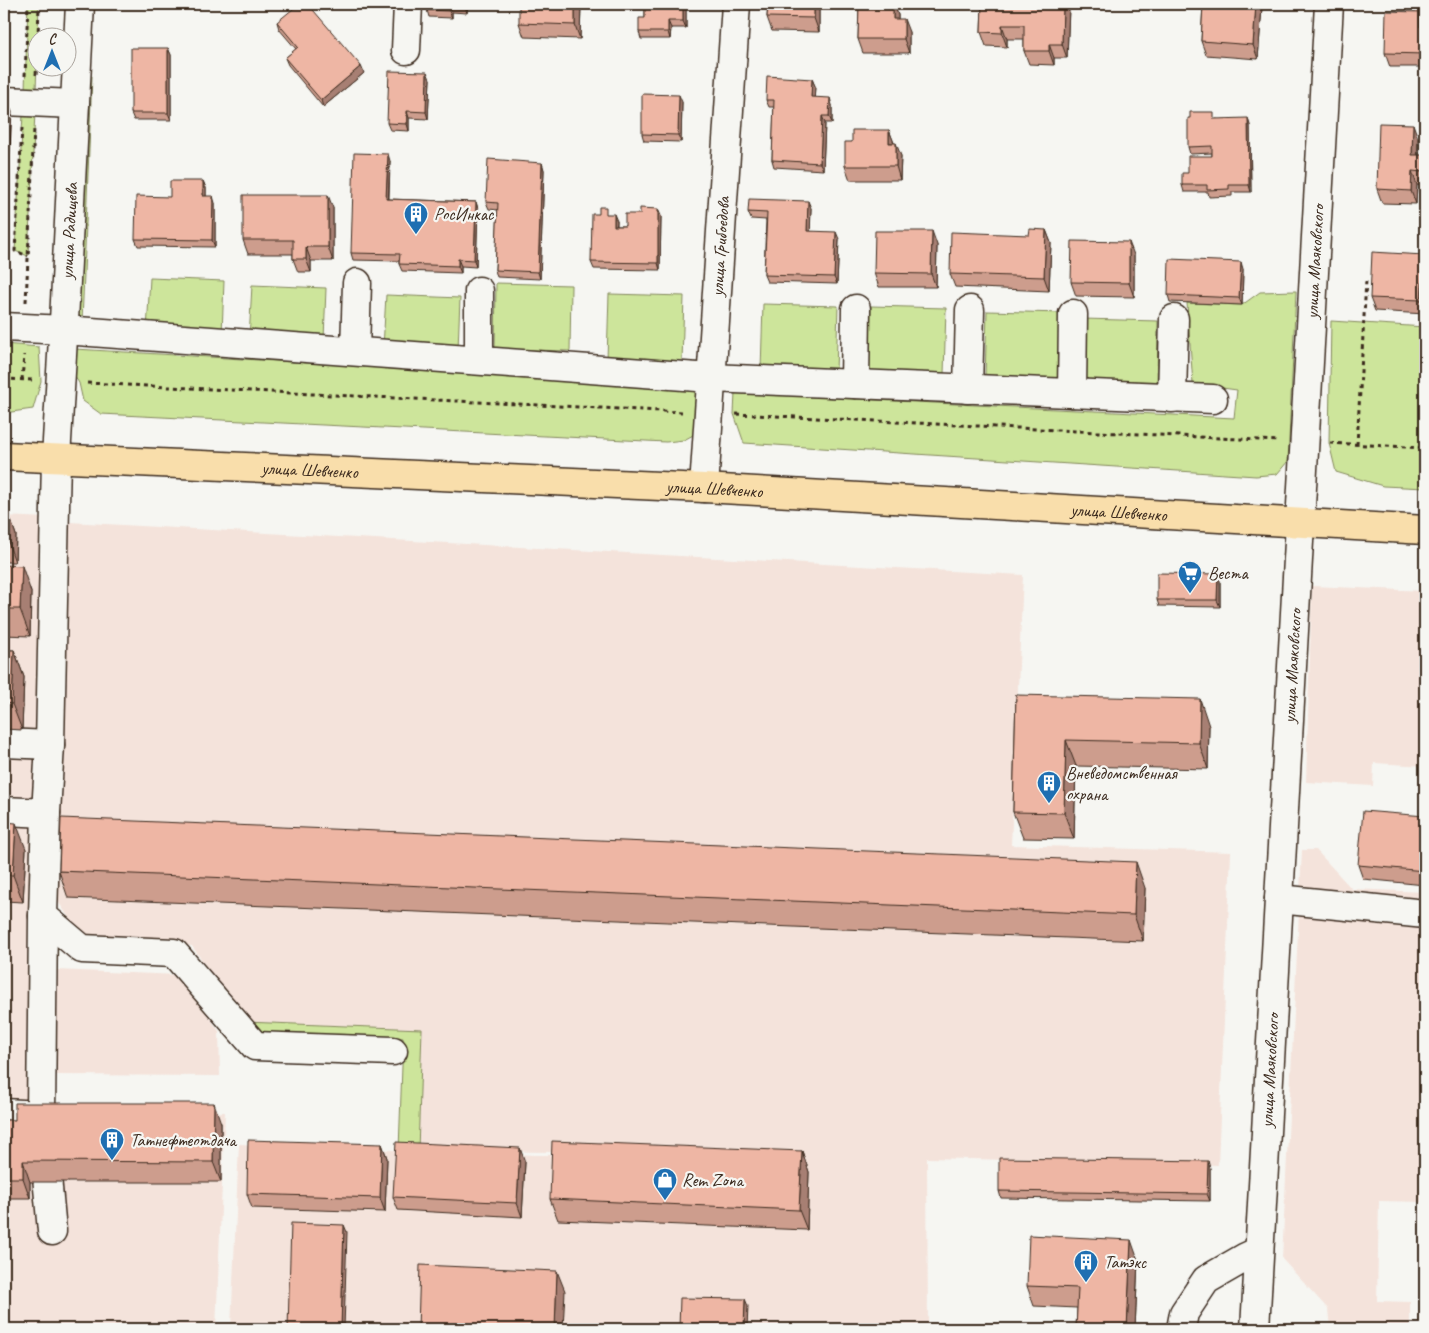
<svg xmlns="http://www.w3.org/2000/svg" width="1429" height="1333" viewBox="0 0 1429 1333" font-family="Caveat,sans-serif">
	<rect width="100%" height="100%" fill="#f6f6f2"/>
	<filter id="ink" filterUnits="userSpaceOnUse"><feTurbulence type="fractalNoise" baseFrequency=".02" numOctaves="2"/><feDisplacementMap in="SourceGraphic" scale="10" xChannelSelector="R" yChannelSelector="G"/><feConvolveMatrix kernelMatrix="1 2 1 2 8 2 1 2 1" color-interpolation-filters="sRGB"/></filter>
	<g filter="url(#ink)">
		<path fill="#f4e3db" fill-rule="evenodd" d="M 4,516 L 47,518 L 31,1110 L 4,1108 Z
			M 69,522 L 1023,575 L 1011,845 L 1231,852 L 1218,1165 L 927,1158 L 928,1329 L 231,1329 L 239,1144 L 418,1151 L 422,1029 L 245,1022 L 192,946 L 80,934 L 57,900 ZM 449,1151 L 776,1154 L 536,1155 Z
			M 1312,586 L 1425,591 L 1425,766 L 1374,763 L 1373,786 L 1306,782 Z
			M 1302,850 L 1316,850 L 1352,889 L 1425,892 L 1425,1202 L 1379,1201 L 1377,1301 L 1410,1302 L 1410,1329 L 1330,1329 L 1328,1309 L 1282,1259 Z
			M 55,970 L 180,975 L 219,1031 L 220,1076 L 52,1075 Z
			M 225,1112 L 216,1329 L 4,1329 L 4,1118 Z"/>
		<path fill="#cde59b" stroke="#84885c" d="M 28,4 L 39,4 L 36,90 L 25,89 Z
			M 76,75 L 92,76 L 82,322 L 64,321 Z
			M 35,112 L 28,256 L 15,251 L 23,115 Z
			M 150,278 L 224,281 L 222,334 L 147,331 Z
			M 496,283 L 571,285 L 570,351 L 495,349 Z
			M 252,285 L 326,288 L 324,340 L 249,339 Z
			M 1296,291 L 1288,461 L 1277,474 L 1256,476 L 744,443 L 734,414 L 735,393 L 1234,418 L 1237,390 L 1193,384 L 1187,303 L 1242,305 L 1260,292 Z
			M 609,294 L 684,296 L 682,362 L 607,360 Z
			M 386,295 L 460,298 L 458,350 L 383,348 Z
			M 763,304 L 838,306 L 836,373 L 761,370 Z
			M 871,306 L 946,308 L 944,374 L 869,373 Z
			M 987,311 L 1062,313 L 1060,380 L 985,378 Z
			M 1083,319 L 1158,321 L 1157,387 L 1082,385 Z
			M 1331,321 L 1425,327 L 1425,488 L 1383,486 L 1336,472 L 1329,443 Z
			M 4,344 L 39,347 L 41,381 L 33,409 L 4,413 Z
			M 75,349 L 693,386 L 701,413 L 695,434 L 684,440 L 666,442 L 101,414 L 83,401 L 79,383 L 73,374 Z
			M 245,1022 L 422,1029 L 418,1151 L 399,1150 L 403,1038 L 244,1033 Z"/>
		<g fill="none" stroke-linecap="round" stroke-linejoin="round">
			<defs>
				<g id="minor">
					<path d="M 80,4 L 64,321 L 56,458 L 50,745 L 46,813 L 43,916 L 82,949 L 174,953 L 255,1046 L 393,1051"/>
					<path d="M 406,50 L 408,4"/>
					<path d="M 4,101 L 75,104"/>
					<path d="M 479,291 L 479,360"/>
					<path d="M 4,327 L 64,330 L 711,378 L 1213,399"/>
					<path d="M 355,351 L 357,283"/>
					<path d="M 855,384 L 856,309"/>
					<path d="M 968,389 L 970,310"/>
					<path d="M 1072,393 L 1073,314"/>
					<path d="M 1172,398 L 1174,319"/>
					<path id="s1" d="M 704,488 L 736,4"/>
					<path d="M 4,743 L 50,745"/>
					<path d="M 4,811 L 46,813"/>
					<path d="M 1279,899 L 1425,914"/>
					<path d="M 4,1113 L 41,1115 L 43,916"/>
					<path d="M 44,1144 L 52,1231"/>
					<path d="M 1181,1329 L 1184,1313 L 1206,1280 L 1246,1257 L 1259,1251"/>
					<path id="s2" d="M 1255,1329 L 1329,4"/>
				</g>
				<g id="major">
					<path id="s3" d="M 4,456 L 704,488 L 1425,530"/>
				</g>
			</defs>
			<use href="#minor" stroke="#3b2a1e" stroke-width="31"/>
			<use href="#major" stroke="#3b2a1e" stroke-width="31"/>
			<path stroke="#3b2a1e" stroke-width="3" stroke-dasharray="4 4" stroke-linecap="butt" d="M 38,38 L 39,4
				M 36,75 L 38,47
				M 25,76 L 28,4
				M 22,128 L 15,251 L 28,256
				M 26,302 L 34,128
				M 4,379 L 33,380
				M 22,380 L 24,355
				M 87,383 L 682,412
				M 736,414 L 1279,441
				M 1330,443 L 1425,448
				M 1357,445 L 1366,280"/>
			<use href="#minor" stroke="#f6f6f2" stroke-width="28"/>
			<use href="#major" stroke="#f9deab" stroke-width="28"/>
		</g>
		<path fill="#cd9d8d" stroke="#3b2a1e" d="M 427,4 L 468,4 L 467,13 L 452,12 L 452,18 L 429,17 L 427,10 Z
			M 581,4 L 580,39 L 524,37 L 519,23 Z
			M 645,4 L 686,4 L 686,28 L 671,28 L 670,39 L 641,39 L 639,32 L 645,18 Z
			M 768,4 L 819,4 L 819,32 L 772,31 L 767,17 Z
			M 859,4 L 894,4 L 898,15 L 898,19 L 909,32 L 909,53 L 863,53 L 858,39 Z
			M 982,4 L 1068,4 L 1069,7 L 1067,58 L 1054,58 L 1054,65 L 1029,64 L 1024,51 L 1024,39 L 1007,39 L 1007,47 L 986,46 L 981,32 Z
			M 1203,4 L 1260,4 L 1262,7 L 1258,59 L 1206,55 L 1201,41 Z
			M 277,22 L 364,73 L 323,107 L 288,65 L 285,58 L 296,49 L 279,29 Z
			M 1425,26 L 1425,67 L 1390,67 L 1385,53 Z
			M 168,48 L 171,55 L 171,120 L 134,120 L 131,113 Z
			M 430,79 L 428,119 L 409,118 L 409,131 L 390,130 L 387,123 Z
			M 812,79 L 815,86 L 814,98 L 832,105 L 832,123 L 825,123 L 823,170 L 774,167 L 772,160 L 774,107 L 769,107 L 766,100 Z
			M 682,102 L 681,142 L 644,141 L 642,134 Z
			M 1216,119 L 1250,125 L 1251,192 L 1232,192 L 1232,196 L 1209,197 L 1208,192 L 1184,192 L 1182,185 L 1188,173 L 1212,156 L 1212,153 L 1190,154 L 1188,147 Z
			M 889,130 L 894,143 L 901,156 L 900,180 L 850,180 L 845,166 L 852,142 Z
			M 1418,138 L 1418,155 L 1425,160 L 1425,186 L 1417,185 L 1416,204 L 1382,203 L 1377,189 Z
			M 390,161 L 389,199 L 476,202 L 478,209 L 476,267 L 461,266 L 461,273 L 402,271 L 399,264 L 399,261 L 353,260 L 351,253 Z
			M 542,163 L 544,170 L 540,279 L 497,277 L 495,270 L 498,210 L 489,209 L 486,202 Z
			M 203,181 L 206,188 L 206,196 L 215,203 L 215,247 L 138,246 L 135,239 L 170,197 Z
			M 333,208 L 333,261 L 311,261 L 311,272 L 298,272 L 293,259 L 293,254 L 248,254 L 243,240 Z
			M 811,208 L 810,231 L 839,239 L 837,284 L 767,282 L 764,275 L 766,220 L 751,219 L 748,212 Z
			M 608,214 L 617,221 L 617,226 L 625,226 L 661,216 L 660,270 L 594,269 L 591,262 Z
			M 1046,230 L 1051,243 L 1049,291 L 955,287 L 950,274 L 1029,235 Z
			M 937,245 L 936,287 L 879,287 L 874,273 Z
			M 1134,255 L 1134,297 L 1076,296 L 1071,282 Z
			M 1425,259 L 1425,314 L 1375,311 L 1370,298 Z
			M 1243,269 L 1242,305 L 1170,302 L 1168,295 Z
			M 4,514 L 9,515 L 16,535 L 15,562 L 4,562 Z
			M 4,565 L 31,592 L 30,636 L 4,635 Z
			M 1220,581 L 1220,607 L 1159,606 L 1157,600 Z
			M 4,650 L 14,650 L 24,677 L 22,730 L 4,729 Z
			M 1016,695 L 1209,726 L 1208,769 L 1076,766 L 1074,839 L 1023,838 L 1013,812 Z
			M 1425,816 L 1425,885 L 1363,879 L 1358,865 Z
			M 4,822 L 26,849 L 23,902 L 4,901 Z
			M 59,871 L 1145,888 L 1143,941 L 68,898 Z
			M 4,1120 L 221,1123 L 221,1182 L 30,1182 L 30,1198 L 4,1198 Z
			M 382,1144 L 387,1158 L 385,1212 L 252,1208 L 247,1194 Z
			M 802,1151 L 809,1172 L 807,1230 L 558,1220 L 550,1199 Z
			M 525,1162 L 522,1217 L 398,1210 L 393,1197 Z
			M 1210,1168 L 1210,1201 L 1001,1198 L 999,1191 Z
			M 1138,1260 L 1135,1329 L 1076,1329 L 1077,1308 L 1034,1306 L 1027,1286 Z"/>
		<path fill="#a77f73" stroke="#3b2a1e" d="M 4,4 L 7,4 L 5,46 L 4,42 Z
			M 465,4 L 468,4 L 467,13 L 465,6 Z
			M 575,4 L 581,4 L 580,39 L 575,25 Z
			M 683,4 L 686,4 L 686,28 L 683,21 Z
			M 814,4 L 819,4 L 819,32 L 814,18 Z
			M 893,4 L 894,4 L 898,15 L 898,32 L 893,19 Z
			M 1063,4 L 1068,4 L 1069,7 L 1067,58 L 1062,44 Z
			M 1256,4 L 1260,4 L 1262,7 L 1258,59 L 1253,45 Z
			M 449,5 L 452,12 L 452,18 L 449,11 Z
			M 1420,12 L 1425,26 L 1425,41 L 1420,27 Z
			M 904,19 L 909,32 L 909,53 L 904,39 Z
			M 668,21 L 671,28 L 670,39 L 668,32 Z
			M 1002,25 L 1007,39 L 1007,47 L 1002,33 Z
			M 1049,44 L 1054,58 L 1054,65 L 1049,51 Z
			M 168,48 L 171,55 L 171,120 L 168,113 Z
			M 361,66 L 364,73 L 323,107 L 321,100 Z
			M 427,72 L 430,79 L 428,119 L 426,112 Z
			M 812,79 L 815,86 L 814,104 L 811,97 Z
			M 4,90 L 12,112 L 4,254 Z
			M 679,95 L 682,102 L 681,142 L 678,135 Z
			M 830,98 L 832,105 L 832,123 L 829,116 Z
			M 407,111 L 409,118 L 409,131 L 407,124 Z
			M 822,116 L 825,123 L 823,170 L 820,163 Z
			M 1248,118 L 1250,125 L 1251,192 L 1249,185 Z
			M 1413,124 L 1418,138 L 1417,168 L 1412,155 Z
			M 889,130 L 894,143 L 889,143 Z
			M 896,143 L 901,156 L 900,180 L 896,166 Z
			M 388,154 L 390,161 L 388,206 L 386,199 Z
			M 1423,155 L 1425,160 L 1425,178 L 1423,172 Z
			M 542,163 L 544,170 L 540,279 L 538,272 Z
			M 1412,171 L 1417,185 L 1416,204 L 1411,191 Z
			M 203,181 L 206,188 L 206,203 L 203,196 Z
			M 328,195 L 333,208 L 333,261 L 328,247 Z
			M 213,196 L 215,203 L 215,247 L 212,240 Z
			M 808,201 L 811,208 L 810,238 L 807,231 Z
			M 476,202 L 478,209 L 476,267 L 474,260 Z
			M 658,209 L 661,216 L 660,270 L 658,263 Z
			M 614,214 L 617,221 L 616,233 L 614,226 Z
			M 1046,230 L 1051,243 L 1049,291 L 1044,277 Z
			M 932,231 L 937,245 L 936,287 L 931,274 Z
			M 836,232 L 839,239 L 837,284 L 834,277 Z
			M 1129,242 L 1134,255 L 1134,297 L 1129,283 Z
			M 306,247 L 311,261 L 311,272 L 306,259 Z
			M 1424,255 L 1425,259 L 1425,311 L 1421,300 Z
			M 458,259 L 461,266 L 461,273 L 458,266 Z
			M 1241,262 L 1243,269 L 1242,305 L 1239,298 Z
			M 9,515 L 16,535 L 15,562 L 8,542 Z
			M 22,566 L 31,592 L 30,636 L 20,609 Z
			M 1218,574 L 1220,581 L 1220,607 L 1217,600 Z
			M 14,650 L 24,677 L 22,730 L 12,704 Z
			M 1200,699 L 1209,726 L 1208,769 L 1199,743 Z
			M 1066,740 L 1076,766 L 1074,839 L 1064,813 Z
			M 16,823 L 26,849 L 23,902 L 13,875 Z
			M 1136,862 L 1145,888 L 1143,941 L 1134,915 Z
			M 214,1103 L 221,1123 L 221,1182 L 213,1162 Z
			M 382,1144 L 387,1158 L 385,1212 L 380,1198 Z
			M 520,1148 L 525,1162 L 522,1217 L 517,1203 Z
			M 802,1151 L 809,1172 L 807,1230 L 799,1210 Z
			M 23,1161 L 30,1182 L 30,1198 L 23,1178 Z
			M 1208,1161 L 1210,1168 L 1210,1201 L 1207,1194 Z
			M 344,1225 L 347,1232 L 344,1329 L 341,1329 Z
			M 1131,1240 L 1138,1260 L 1135,1329 L 1127,1329 Z
			M 557,1271 L 565,1291 L 563,1329 L 555,1329 Z
			M 745,1299 L 748,1306 L 747,1329 L 744,1329 Z"/>
		<path fill="#eeb6a4" stroke="#3b2a1e" d="M 299,4 L 308,4 L 361,66 L 321,100 L 285,58 L 298,47 L 277,22 Z
			M 427,4 L 465,4 L 465,6 L 449,5 L 449,11 L 427,10 Z
			M 519,4 L 575,4 L 575,25 L 519,23 Z
			M 645,4 L 683,4 L 683,21 L 668,21 L 668,32 L 639,32 L 639,18 L 645,18 Z
			M 768,4 L 814,4 L 814,18 L 767,17 Z
			M 859,4 L 893,4 L 893,19 L 904,19 L 904,39 L 858,39 Z
			M 982,4 L 1063,4 L 1062,44 L 1049,44 L 1049,51 L 1024,51 L 1024,25 L 1002,25 L 1002,33 L 981,32 Z
			M 1203,4 L 1256,4 L 1253,45 L 1201,41 Z
			M 1386,11 L 1420,12 L 1420,27 L 1425,27 L 1425,54 L 1385,53 Z
			M 131,48 L 168,48 L 168,113 L 131,113 Z
			M 389,71 L 427,72 L 426,112 L 407,111 L 407,124 L 387,123 Z
			M 767,76 L 812,79 L 811,97 L 830,98 L 829,116 L 822,116 L 820,163 L 772,160 L 774,100 L 766,100 Z
			M 642,94 L 679,95 L 678,135 L 642,134 Z
			M 1190,112 L 1214,112 L 1214,119 L 1248,118 L 1249,185 L 1229,185 L 1229,189 L 1207,190 L 1207,185 L 1182,185 L 1182,173 L 1188,173 L 1188,156 L 1212,156 L 1212,146 L 1188,147 L 1188,118 L 1190,118 Z
			M 1379,123 L 1413,124 L 1412,155 L 1423,155 L 1423,172 L 1412,171 L 1411,191 L 1377,189 Z
			M 852,130 L 889,130 L 889,143 L 896,143 L 896,166 L 845,166 L 845,142 L 852,142 Z
			M 354,153 L 388,154 L 386,199 L 476,202 L 474,260 L 458,259 L 458,266 L 399,264 L 400,254 L 351,253 Z
			M 488,159 L 542,163 L 538,272 L 495,270 L 498,203 L 486,202 Z
			M 170,181 L 203,181 L 203,196 L 213,196 L 212,240 L 135,239 L 136,196 L 170,197 Z
			M 243,195 L 328,195 L 328,247 L 306,247 L 306,259 L 293,259 L 293,240 L 243,240 Z
			M 749,199 L 808,201 L 807,231 L 836,232 L 834,277 L 764,275 L 767,213 L 748,212 Z
			M 599,207 L 606,207 L 606,214 L 614,214 L 614,226 L 625,226 L 625,214 L 640,214 L 640,208 L 658,209 L 658,263 L 591,262 L 592,214 L 599,214 Z
			M 1030,229 L 1046,230 L 1044,277 L 950,274 L 951,232 L 1029,235 Z
			M 875,231 L 932,231 L 931,274 L 874,273 Z
			M 1072,241 L 1129,242 L 1129,283 L 1071,282 Z
			M 1372,252 L 1424,255 L 1421,300 L 1370,298 Z
			M 1169,259 L 1241,262 L 1239,298 L 1168,295 Z
			M 4,514 L 9,515 L 8,542 L 4,542 Z
			M 4,565 L 22,566 L 20,609 L 4,609 Z
			M 1157,573 L 1218,574 L 1217,600 L 1157,600 Z
			M 4,650 L 14,650 L 12,704 L 4,703 Z
			M 1016,695 L 1200,699 L 1199,743 L 1066,740 L 1064,813 L 1013,812 Z
			M 1363,811 L 1425,816 L 1425,871 L 1358,865 Z
			M 61,818 L 1136,862 L 1134,915 L 59,871 Z
			M 4,822 L 16,823 L 13,875 L 4,875 Z
			M 15,1103 L 214,1103 L 213,1162 L 23,1161 L 23,1178 L 4,1178 L 4,1120 L 15,1120 Z
			M 248,1140 L 382,1144 L 380,1198 L 247,1194 Z
			M 552,1141 L 802,1151 L 799,1210 L 550,1199 Z
			M 396,1142 L 520,1148 L 517,1203 L 393,1197 Z
			M 999,1158 L 1208,1161 L 1207,1194 L 999,1191 Z
			M 291,1223 L 344,1225 L 341,1329 L 288,1329 Z
			M 1029,1235 L 1131,1240 L 1127,1329 L 1076,1329 L 1078,1288 L 1027,1286 Z
			M 420,1265 L 557,1271 L 555,1329 L 418,1329 Z
			M 680,1298 L 745,1299 L 744,1329 L 679,1329 Z"/>
	</g>
	<defs>
		<symbol id="building-pin" viewBox="-11 -11 22 30"><path d="M0 17L-7.5 6A9.5 9.5 0 1 1 7.5 6Z" fill="#1f6fb2" stroke="#f6f6f2"/><path d="M-4-6H4V6H1V3H-1V6H-4ZM-2.5-4.3h1.7v1.8h-1.7ZM.8-4.3h1.7v1.8H.8ZM-2.5-1h1.7V.8h-1.7ZM.8-1h1.7V.8H.8Z" fill="#fff"/></symbol>
		<symbol id="supermarket-pin" viewBox="-11 -11 22 30"><path d="M0 17L-7.5 6A9.5 9.5 0 1 1 7.5 6Z" fill="#1f6fb2" stroke="#f6f6f2"/><path d="M-6-5.5h2.5l.6 2H6L4.5 2H-2.5L-4.4-4H-6ZM-1.5 3.2a1.3 1.3 0 1 0 .1 0ZM3 3.2a1.3 1.3 0 1 0 .1 0Z" fill="#fff"/></symbol>
		<symbol id="shop-pin" viewBox="-11 -11 22 30"><path d="M0 17L-7.5 6A9.5 9.5 0 1 1 7.5 6Z" fill="#1f6fb2" stroke="#f6f6f2"/><path d="M-5-2.5h2.3a2.7 3.5 0 0 1 5.4 0H5L5.5 6h-11ZM-1.5-2.5h3a1.5 2.3 0 0 0-3 0Z" fill="#fff"/></symbol>
	</defs>
	<g fill-rule="evenodd">
		<use href="#building-pin" x="402" y="200" width="28" height="38"/>
		<use href="#supermarket-pin" x="1176" y="559" width="28" height="38"/>
		<use href="#building-pin" x="1035" y="769" width="28" height="38"/>
		<use href="#building-pin" x="98" y="1126" width="28" height="38"/>
		<use href="#shop-pin" x="651" y="1166" width="28" height="38"/>
		<use href="#building-pin" x="1072" y="1248" width="28" height="38"/>
	</g>
	<g text-anchor="middle" stroke-width="4.5" stroke-linejoin="round" paint-order="stroke">
		<g font-size="18" fill="#3b2a1e" stroke="#f6f6f2" text-anchor="start">
			<text x="434" y="220">РосИнкас</text>
			<text x="1208" y="579">Веста</text>
			<text x="1066" y="779">Вневедомственная<tspan x="1066" dy="21">охрана</tspan></text>
			<text x="130" y="1146">Татнефтеотдача</text>
			<text x="682" y="1186">Rem Zona</text>
			<text x="1104" y="1268">Татэкс</text>
		</g>
		<g font-size="18" fill="#3b2a1e" stroke="#f6f6f2">
			<text transform="translate(69 231) rotate(-87)" y="6">улица Радищева</text>
			<text dy="6" stroke="none"><textPath href="#s1" startOffset="242">улица Грибоедова</textPath></text>
			<text dy="6" stroke="none"><textPath href="#s2" startOffset="1069">улица Маяковского</textPath></text>
			<text dy="6" stroke="none"><textPath href="#s3" startOffset="306">улица Шевченко</textPath></text>
			<text dy="6" stroke="none"><textPath href="#s3" startOffset="711">улица Шевченко</textPath></text>
			<text dy="6" stroke="none"><textPath href="#s3" startOffset="1116">улица Шевченко</textPath></text>
			<text dy="6" stroke="none"><textPath href="#s2" startOffset="664">улица Маяковского</textPath></text>
			<text dy="6" stroke="none"><textPath href="#s2" startOffset="259">улица Маяковского</textPath></text>
		</g>
	</g>
	<rect width="1429" height="1333" fill="none" stroke="#f6f6f2" stroke-width="20"/>
	<rect x="10" y="10" width="1409" height="1313" fill="none" stroke="#3b2a1e" stroke-width="2" filter="url(#ink)"/>
	<g transform="translate(52 52)"><circle r="24" fill="#f6f6f2" stroke="#aba49d"/>
	<path d="M0-4L9 19L0 12L-9 19Z" fill="#1f6fb2"/>
	<text y="-8" font-size="14" font-weight="bold" text-anchor="middle" fill="#3b2a1e">С</text>
	</g>
</svg>
